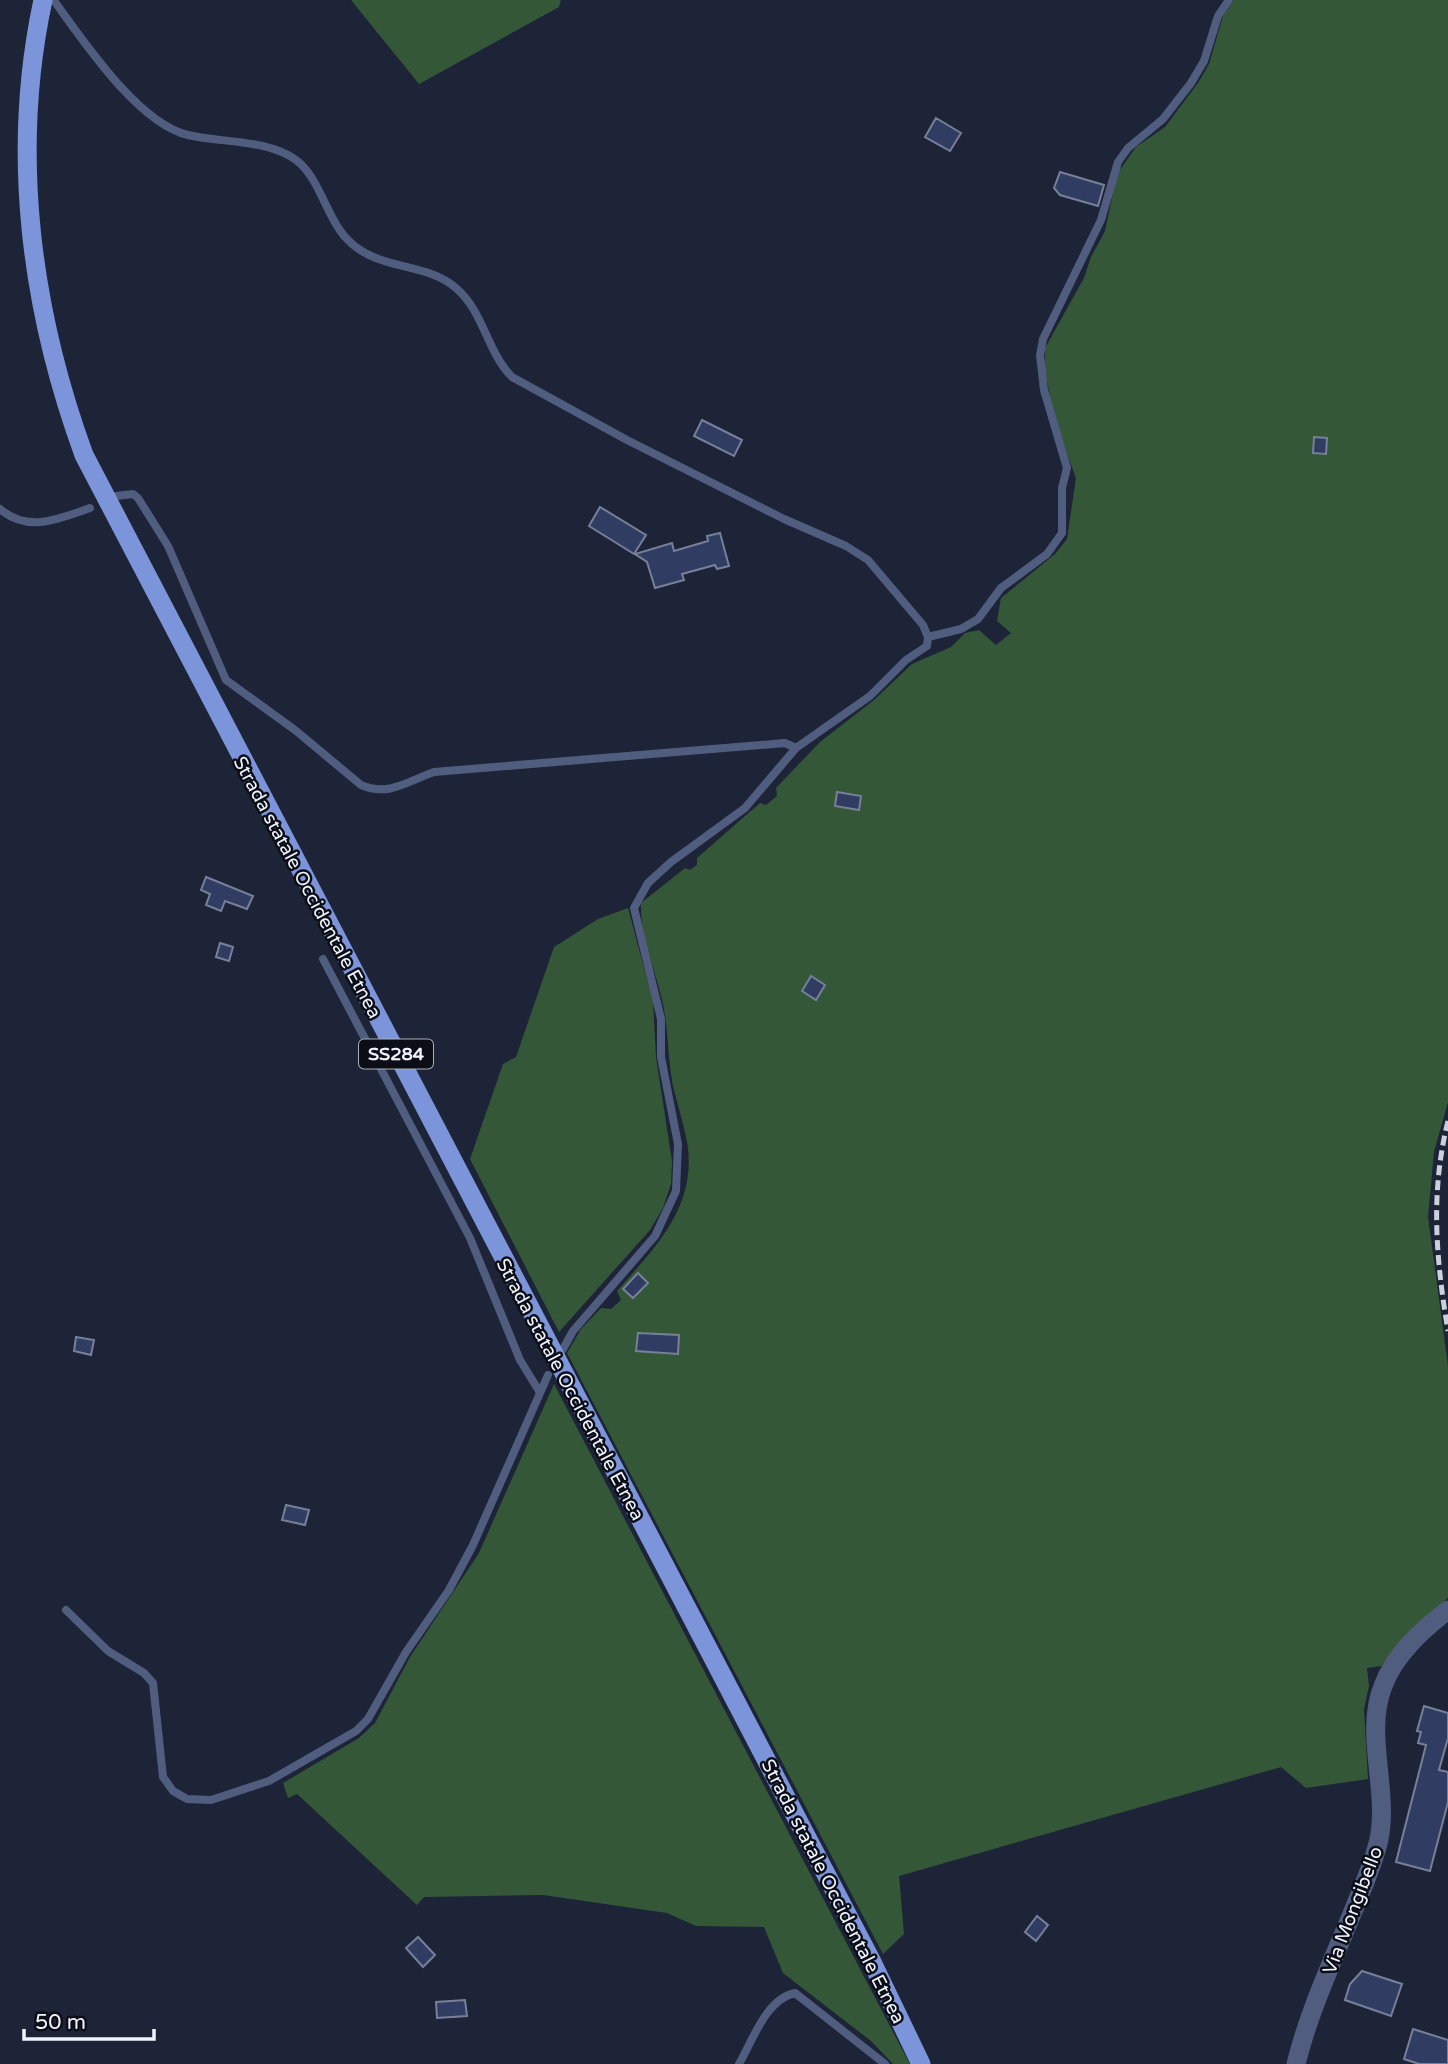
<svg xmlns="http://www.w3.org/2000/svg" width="1448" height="2064" viewBox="0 0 1448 2064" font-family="'Varela Round',sans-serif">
	<rect width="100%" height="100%" fill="#1d2438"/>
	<path fill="#345738" d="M 351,0 L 561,0 L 559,7 L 419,84 Z
		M 1234,0 L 1448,0 L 1448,1102 L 1434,1152 L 1428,1217 L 1448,1366 L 1448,1598 L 1416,1626 L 1382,1666 L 1367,1668 L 1369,1686 L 1364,1709 L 1368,1779 L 1306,1788 L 1281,1767 L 899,1876 L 904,1934 L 883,1954 L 567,1353 L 581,1329 L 601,1308 L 611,1309 L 621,1300 L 617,1291 C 654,1249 695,1209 688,1148 C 685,1127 678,1107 673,1086 C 667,1056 669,1025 661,996 C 654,965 640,935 641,903 L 685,868 L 690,870 L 697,865 L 697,858 L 760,803 L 766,805 L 777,796 L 776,788 L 820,742 L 874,700 L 912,664 L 951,647 L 965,633 L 979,630 L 996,645 L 1011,633 L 997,621 L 1001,598 L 1055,554 L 1067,539 L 1076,478 L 1055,422 L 1045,371 L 1045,348 L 1084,278 L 1091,257 L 1105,231 L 1117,174 L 1136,147 L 1165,127 L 1198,83 L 1209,64 L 1223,16 Z
		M 628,908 L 653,1001 L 656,1057 L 672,1161 L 671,1184 L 663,1208 L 650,1230 L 559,1332 L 470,1159 L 503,1064 L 516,1057 L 554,947 L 598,919 Z
		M 554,1384 L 882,2011 L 910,2064 L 893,2064 L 871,2041 L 783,1973 L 764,1927 L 696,1926 L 667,1913 L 543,1895 L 424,1897 L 417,1905 L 297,1794 L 288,1798 L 283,1783 L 359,1738 L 375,1723 L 410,1657 L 479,1553 Z"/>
	<path fill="#303c62" stroke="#778098" stroke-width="2" d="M 936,118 L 961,133 L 950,151 L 925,137 Z
		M 1060,172 L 1104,185 L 1098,206 L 1060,195 L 1054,188 Z
		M 702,420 L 742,440 L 734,456 L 694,436 Z
		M 1314,437 L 1327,438 L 1326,454 L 1313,453 Z
		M 600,507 L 646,535 L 634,554 L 589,526 Z
		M 720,533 L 729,566 L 717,569 L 715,565 L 682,574 L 684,580 L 655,588 L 647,562 L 635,554 L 672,543 L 674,551 L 708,541 L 707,536 Z
		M 837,792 L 861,796 L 859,810 L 835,806 Z
		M 206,877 L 253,896 L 247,909 L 225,901 L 221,911 L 206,905 L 210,894 L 201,890 Z
		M 220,943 L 233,947 L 229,961 L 216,957 Z
		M 811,976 L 825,985 L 816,1000 L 802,991 Z
		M 638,1273 L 648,1283 L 633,1298 L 623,1289 Z
		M 638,1333 L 679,1335 L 678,1354 L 636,1351 Z
		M 76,1337 L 94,1340 L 91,1355 L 74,1351 Z
		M 286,1505 L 309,1510 L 305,1525 L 282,1520 Z
		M 1424,1706 L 1448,1713 L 1448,1738 L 1439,1770 L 1448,1772 L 1448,1802 L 1430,1871 L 1396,1862 L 1426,1745 L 1418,1743 L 1421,1732 L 1417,1731 Z
		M 1037,1916 L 1048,1925 L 1036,1941 L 1025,1932 Z
		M 418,1937 L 435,1955 L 423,1967 L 406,1948 Z
		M 1362,1971 L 1402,1984 L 1391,2016 L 1345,2000 L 1350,1984 Z
		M 465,2000 L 467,2016 L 437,2018 L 436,2002 Z
		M 1413,2029 L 1448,2040 L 1448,2064 L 1419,2064 L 1404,2059 Z"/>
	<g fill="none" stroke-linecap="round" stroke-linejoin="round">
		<path stroke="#515d7f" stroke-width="8" d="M 55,2 C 84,42 139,124 188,135 C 221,143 267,139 296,160 C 320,178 326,217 347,239 C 378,272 425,261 456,288 C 484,312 487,352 512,377 L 627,440 L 784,519 L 846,546 L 868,560 L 923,625 L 928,637 L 927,646 L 906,660 L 870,696 L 796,748 L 745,808 L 671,862 L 648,883 L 634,908 L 661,1019 L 661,1057 L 678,1144 L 676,1191 L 655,1236 L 573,1331 L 563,1349
			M 116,496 L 133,494 L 138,498 L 168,546 L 226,680 L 295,730 L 361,785 C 389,797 408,781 434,772 L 785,743 L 796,748
			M 0,509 C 28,533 59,519 90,508
			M 928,637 L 961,629 L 978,619 L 1001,588 L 1047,554 L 1062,533 L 1062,488 L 1067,468 L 1044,390 L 1040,355 L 1043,339 L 1101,220 L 1118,162 L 1128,148 L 1163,119 L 1191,83 L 1204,61 L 1218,16 L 1229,0
			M 323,959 L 470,1238 L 520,1360 L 539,1391
			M 66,1610 L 108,1651 L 144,1673 L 153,1683 L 163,1777 L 173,1791 L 187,1799 L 211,1800 L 269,1781 L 356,1731 L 368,1719 L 406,1652 L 449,1590 L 473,1545 L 548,1375
			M 739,2064 C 753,2040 766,1999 795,1993 L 885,2064"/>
		<path stroke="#515d7f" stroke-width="19" d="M 1296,2064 C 1309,2011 1333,1960 1354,1909 C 1363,1886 1374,1863 1379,1839 C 1389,1789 1364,1734 1383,1686 C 1395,1654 1422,1630 1448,1610"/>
		<path stroke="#7c94d9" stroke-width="19" d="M 43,0 C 10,153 31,310 84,455 L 872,1962 L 921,2064"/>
		<path stroke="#ccd0dd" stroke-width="5" stroke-dasharray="10 5" stroke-linecap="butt" d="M 1448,1121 C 1430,1193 1436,1259 1448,1331"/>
	</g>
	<g text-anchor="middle" stroke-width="5" stroke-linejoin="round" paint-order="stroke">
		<rect fill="#0b0e16" stroke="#abafb9" stroke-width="2" x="359" y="1039.5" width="74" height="29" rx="5"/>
		<g font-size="18" font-weight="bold" fill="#f0f4ff">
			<text x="396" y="1060">SS284</text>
		</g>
		<g font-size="19" fill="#f0f4ff" stroke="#0b0e16">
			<text transform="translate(308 887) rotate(62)" y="7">Strada statale Occidentale Etnea</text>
			<text transform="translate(571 1389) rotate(62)" y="7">Strada statale Occidentale Etnea</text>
			<text transform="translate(834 1891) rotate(63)" y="7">Strada statale Occidentale Etnea</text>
			<text transform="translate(1352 1910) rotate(-69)" y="7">Via Mongibello</text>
		</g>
	</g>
	<path d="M24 2029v10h130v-10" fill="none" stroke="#f0f4ff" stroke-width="3.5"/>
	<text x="35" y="2029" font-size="21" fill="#f0f4ff" stroke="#0b0e16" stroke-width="5" paint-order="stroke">50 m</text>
</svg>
